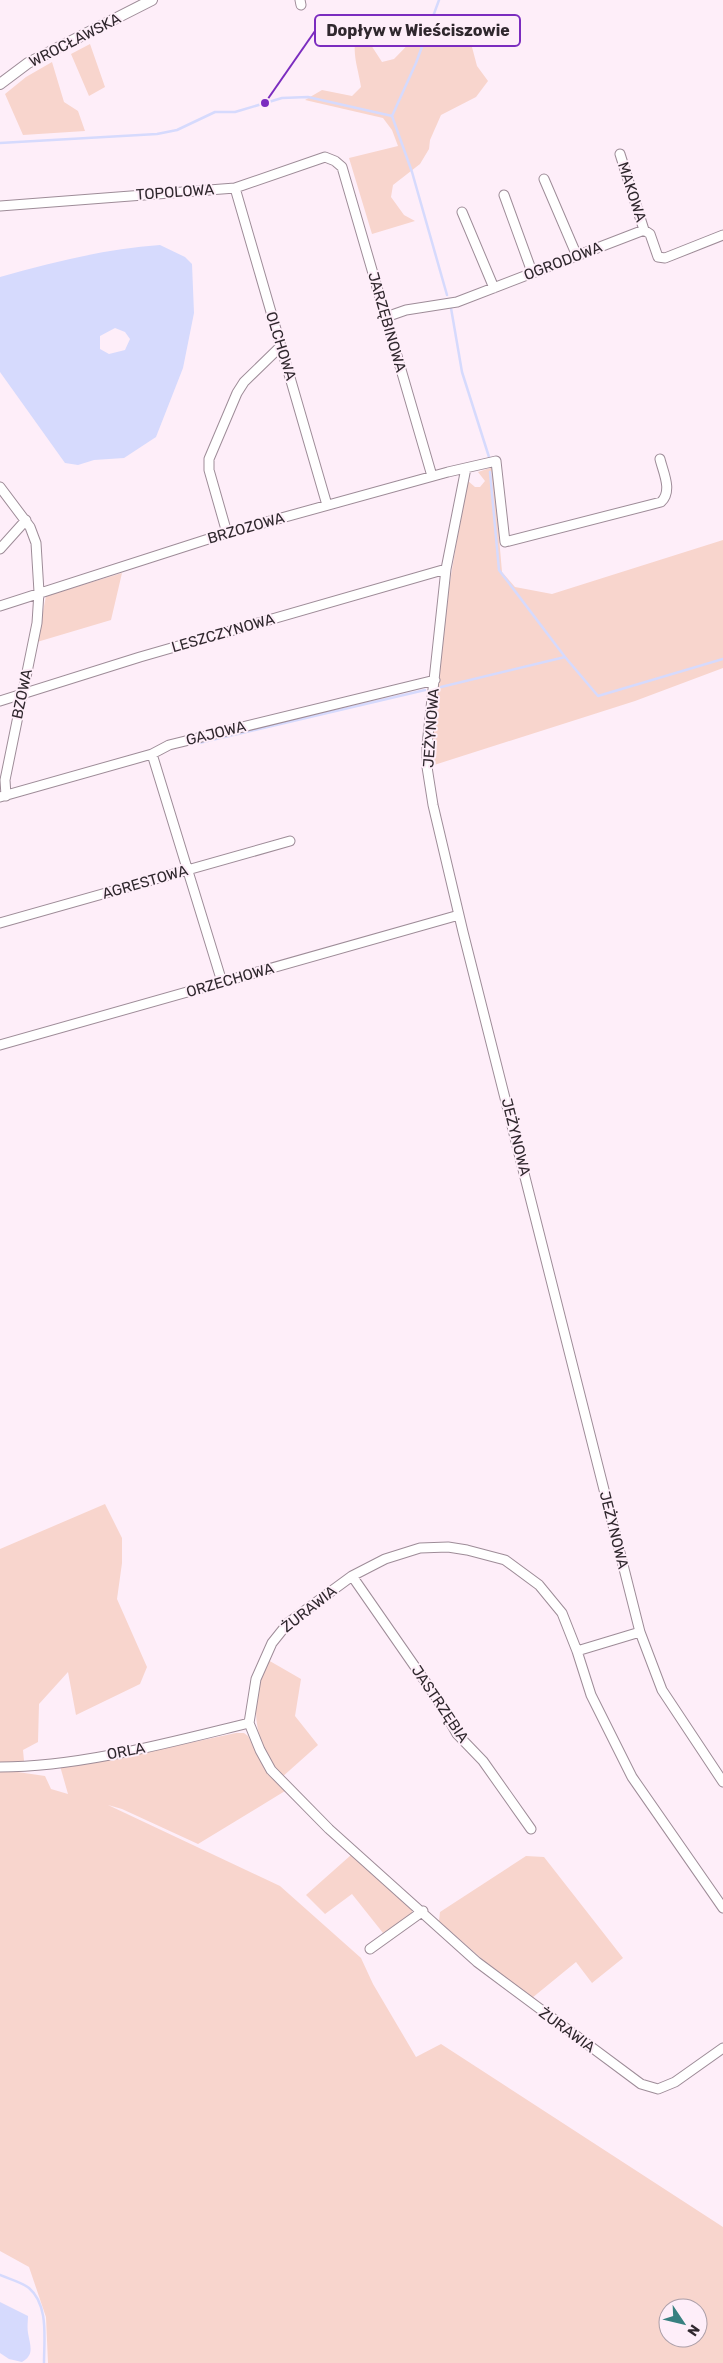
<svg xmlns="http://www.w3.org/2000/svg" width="723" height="2363" viewBox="0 0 723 2363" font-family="Rubik,sans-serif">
	<rect width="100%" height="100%" fill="#feeef9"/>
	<path fill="#f8d5cd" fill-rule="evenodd" d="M 446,21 L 468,32 L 477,66 L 488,81 L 476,97 L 441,115 L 430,140 L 429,149 L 420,164 L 393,185 L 391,197 L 404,215 L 415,221 L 372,234 L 349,158 L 398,146 L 392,130 L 383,118 L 305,100 L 322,90 L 352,96 L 361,87 C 358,66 349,48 360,28 L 382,62 L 394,59 L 427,25 Z
		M 90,44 L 105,87 L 89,96 L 71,54 Z
		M 52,62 L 64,102 L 78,111 L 85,131 L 23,135 L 5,94 L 26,77 Z
		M 493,467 L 502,572 L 515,587 L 552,594 L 723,540 L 723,668 L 635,701 L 431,766 C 434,672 450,573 468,481 L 475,487 L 480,487 L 485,481 L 478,472 Z
		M 122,573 L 111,620 L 37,642 L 46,596 Z
		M 105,1504 L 122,1538 L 122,1563 L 117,1599 L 147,1667 L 140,1684 L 76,1715 L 68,1672 L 39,1704 L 38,1742 L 23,1750 L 24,1761 L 11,1771 L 45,1776 L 51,1789 L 68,1794 L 60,1766 L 137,1754 L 236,1733 L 244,1733 L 248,1736 L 267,1773 L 285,1791 L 198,1844 L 122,1809 L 108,1805 L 280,1886 L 361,1958 L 373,1984 L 416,2057 L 441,2044 L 723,2227 L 723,2363 L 48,2363 L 46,2317 L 29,2267 L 0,2251 L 0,1549 ZM 668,2308 L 698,2308 L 698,2338 L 668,2338 Z
		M 268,1660 L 301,1679 L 295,1716 L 318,1745 L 281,1778 C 252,1738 249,1705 268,1660 Z
		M 351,1855 L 412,1908 L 412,1914 L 383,1933 L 352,1894 L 325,1914 L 306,1895 Z
		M 526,1856 L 544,1857 L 623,1958 L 592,1983 L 576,1962 L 532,1998 L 500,1975 L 439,1921 L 440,1912 Z"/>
	<path fill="#d6dafd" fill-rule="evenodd" d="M 160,245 L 185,257 L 192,264 L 194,313 L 183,368 L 156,437 L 124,458 L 94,460 L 78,465 L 65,463 L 0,372 L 0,277 C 53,262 105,249 160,245 ZM 115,328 L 125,332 L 130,339 L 125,350 L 109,354 L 100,349 L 100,336 Z
		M 0,2302 L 28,2316 C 28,2321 27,2327 28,2333 C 30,2345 35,2355 22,2362 L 9,2359 L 0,2353 Z"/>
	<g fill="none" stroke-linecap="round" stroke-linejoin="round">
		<path stroke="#d6dafd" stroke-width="2.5" d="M 392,116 L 416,63 L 439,0
			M 0,143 L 157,134 L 177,130 L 215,112 L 235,112 L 282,98 L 308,97 L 392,116 L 412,172 L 447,295
			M 451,308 L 462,372 L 489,457
			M 490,472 L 499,570 L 565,657 L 598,696 L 723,659
			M 441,687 L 565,657
			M 199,743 L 425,690
			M 0,2275 C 9,2279 21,2282 29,2288 C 49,2305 44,2339 44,2363"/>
		<defs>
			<path id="minor" d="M 300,0 L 301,5
				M 620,154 L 644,230
				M 544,179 L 577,256
				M 235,188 L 327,505
				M 504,195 L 532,272
				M 0,206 L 235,188 L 325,157 L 335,161 L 342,167 L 432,476
				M 462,212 L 494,288
				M 386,317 L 406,310 L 457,302 L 644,230 L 650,234 L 658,257 L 665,258 L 723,235
				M 466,468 L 446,569 L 427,745 L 427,767 L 433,805 L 463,932 L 640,1632 L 662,1690 L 723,1782
				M 0,487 L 30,527 L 36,543 L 39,592 L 37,623 L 5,780 L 6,796
				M 227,533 L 209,470 L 209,459 L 237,393 L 244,382 L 280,347
				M 0,549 L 26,520
				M 0,606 L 227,533 L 448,472 L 496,461 L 505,542 L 661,502 C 673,491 663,472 660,459
				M 0,701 L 140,657 L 446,569
				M 152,754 L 222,982
				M 0,797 L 152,754 L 169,745 L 435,680
				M 0,923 L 290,841
				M 0,1045 L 459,915
				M 352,1576 L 436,1697 L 457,1734 L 483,1761 L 531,1829
				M 577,1651 L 640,1632
				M 0,1767 C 80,1767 171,1742 249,1723
				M 723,1908 L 632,1777 L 591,1695 L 577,1651 L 562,1613 L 539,1585 L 505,1560 L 467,1550 L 448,1547 L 420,1548 L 385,1559 L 352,1576 L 307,1609 L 288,1623 L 272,1643 L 256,1679 L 249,1723 L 260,1750 L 271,1770 L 329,1829 L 477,1962 L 641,2084 L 658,2089 L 675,2082 L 723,2048
				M 370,1949 L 423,1911"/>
			<path id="tertiary" d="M 0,84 L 28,63 L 152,0"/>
		</defs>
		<use href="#minor" stroke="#9e8c98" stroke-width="11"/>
		<use href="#tertiary" stroke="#9e8c98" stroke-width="12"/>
		<use href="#minor" stroke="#fff" stroke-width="9"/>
		<use href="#tertiary" stroke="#fff" stroke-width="10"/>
	</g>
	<g text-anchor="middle" stroke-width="4" stroke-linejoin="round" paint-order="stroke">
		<g font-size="15" fill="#30282e" stroke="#feeef9">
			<text transform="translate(75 40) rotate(-27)" y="5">WROCŁAWSKA</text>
			<text transform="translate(175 192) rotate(-4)" y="5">TOPOLOWA</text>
			<text transform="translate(632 192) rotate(72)" y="5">MAKOWA</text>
			<text transform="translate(563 261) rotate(-21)" y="5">OGRODOWA</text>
			<text transform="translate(387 322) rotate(74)" y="5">JARZĘBINOWA</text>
			<text transform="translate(281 346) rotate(73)" y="5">OLCHOWA</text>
			<text transform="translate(246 528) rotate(-16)" y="5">BRZOZOWA</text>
			<text transform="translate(223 633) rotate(-16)" y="5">LESZCZYNOWA</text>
			<text transform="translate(22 694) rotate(-78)" y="5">BZOWA</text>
			<text transform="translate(431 728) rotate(-86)" y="5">JEŻYNOWA</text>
			<text transform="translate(216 733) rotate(-14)" y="5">GAJOWA</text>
			<text transform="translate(145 882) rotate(-16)" y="5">AGRESTOWA</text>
			<text transform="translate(230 980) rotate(-16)" y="5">ORZECHOWA</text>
			<text transform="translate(516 1137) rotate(76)" y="5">JEŻYNOWA</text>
			<text transform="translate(614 1530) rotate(76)" y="5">JEŻYNOWA</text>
			<text transform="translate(309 1609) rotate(-38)" y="5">ŻURAWIA</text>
			<text transform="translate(440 1704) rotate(56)" y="5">JASTRZĘBIA</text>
			<text transform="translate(126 1751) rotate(-11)" y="5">ORLA</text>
			<text transform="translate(567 2030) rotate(36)" y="5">ŻURAWIA</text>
		</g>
	</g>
	<path fill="none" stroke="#7b2cbf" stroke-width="2" d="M265 103L315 31"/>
	<circle fill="#7b2cbf" stroke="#feeef9" stroke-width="2" cx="265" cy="103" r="5"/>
	<rect fill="#feeef9" stroke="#7b2cbf" stroke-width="2" x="315" y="15" width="205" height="31" rx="5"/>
	<g font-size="16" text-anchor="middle" font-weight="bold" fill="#30282e">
		<text x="418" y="36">Dopływ w Wieściszowie</text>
	</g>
	<g transform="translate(683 2323) rotate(125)"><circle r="24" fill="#feeef9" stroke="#ac9fa8"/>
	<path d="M0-4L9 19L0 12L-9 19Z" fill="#388080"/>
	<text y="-8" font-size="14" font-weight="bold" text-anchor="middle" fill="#30282e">N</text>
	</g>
</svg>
